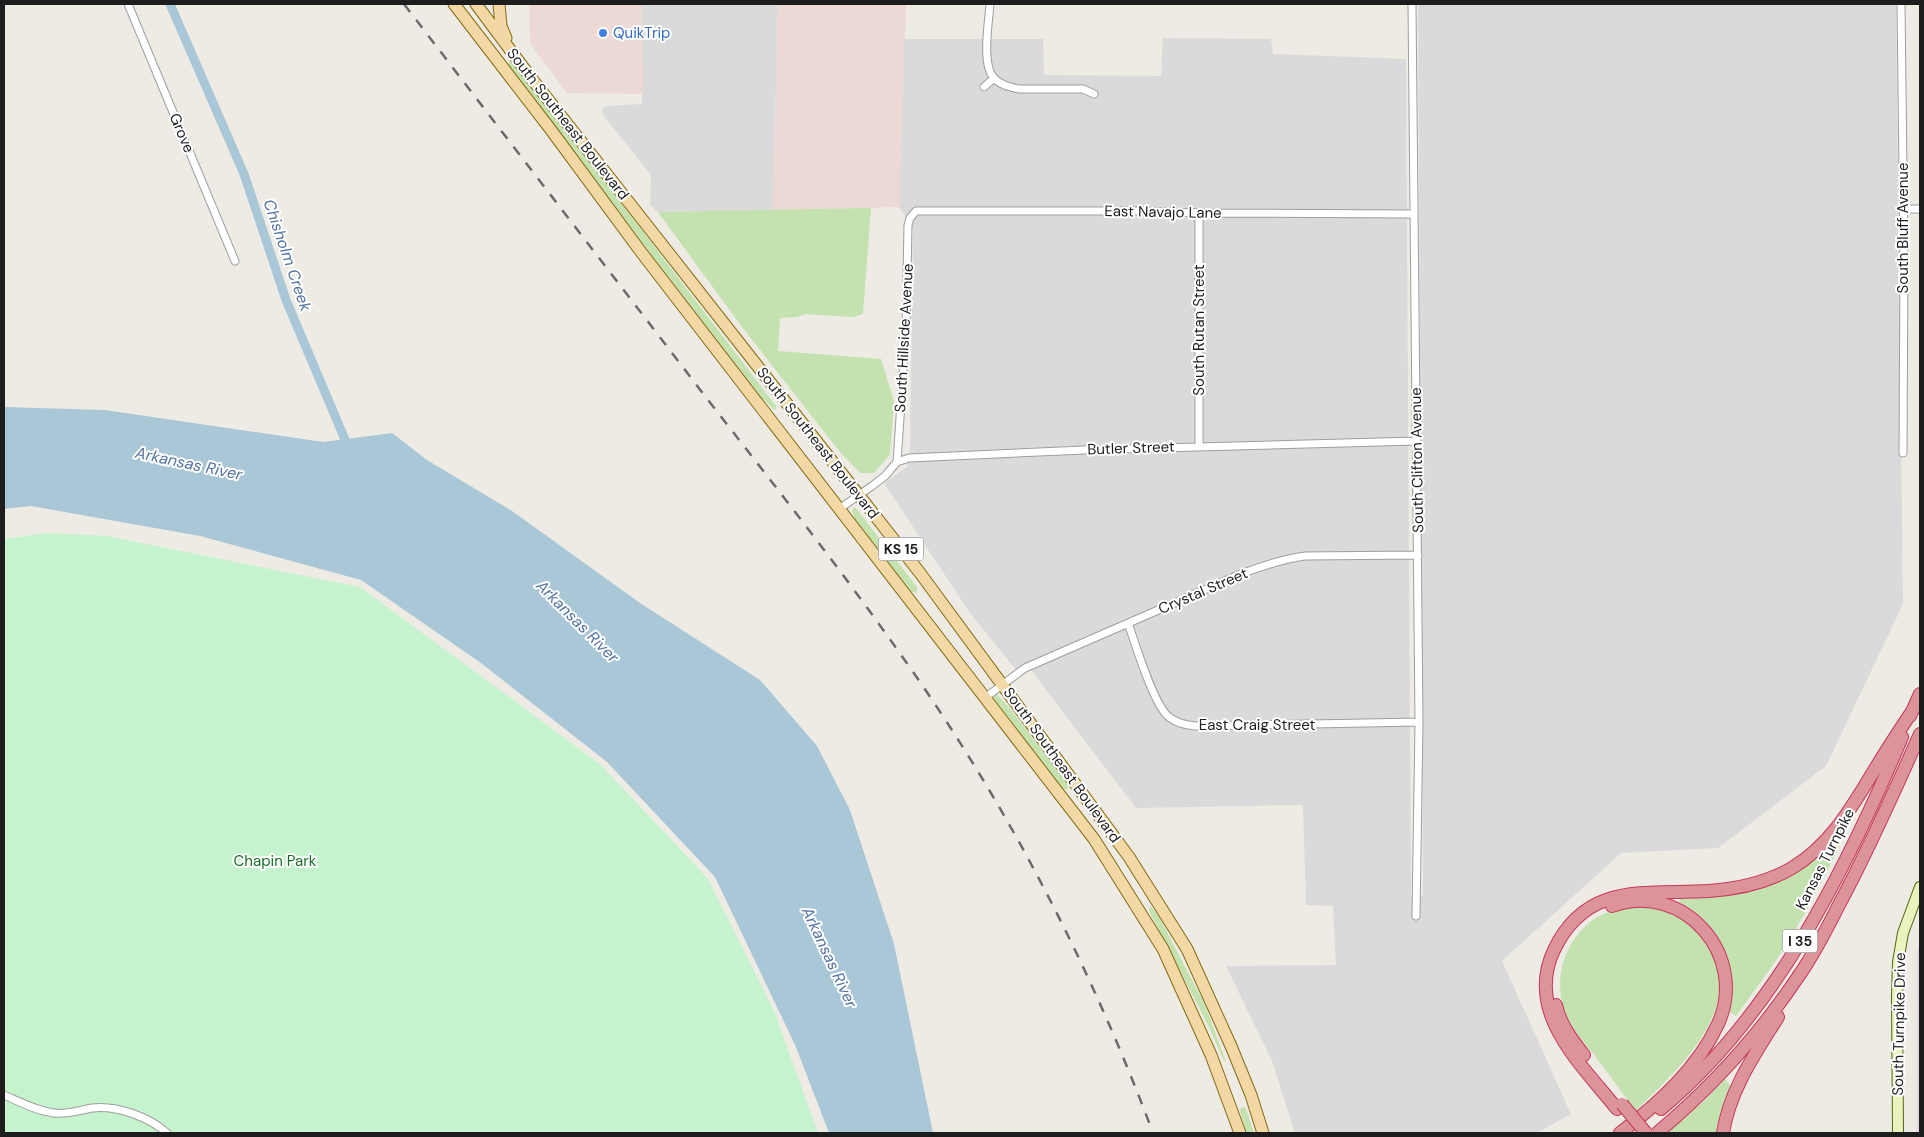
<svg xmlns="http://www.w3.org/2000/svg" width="1924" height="1137" viewBox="0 0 1924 1137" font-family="'DM Sans',sans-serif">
	<rect width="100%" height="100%" fill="#edebe4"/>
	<path fill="#dbdada" d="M 642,4 L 778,4 L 773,211 L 658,212 L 650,205 L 651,175 L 603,115 L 602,109 L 606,106 L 642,104 Z
		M 1418,4 L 1896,4 L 1903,604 L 1826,766 L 1718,848 L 1621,853 L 1502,961 L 1571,1114 L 1537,1133 L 1295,1133 L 1272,1061 L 1226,966 L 1336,965 L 1333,906 L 1306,905 L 1303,805 L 1136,808 L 1031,670 L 1021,676 L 970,613 L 884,483 L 907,467 L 910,450 L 913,227 L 899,207 L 904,39 L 1043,39 L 1044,75 L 1161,76 L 1163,38 L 1271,39 L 1273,54 L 1406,59 L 1411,896 L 1423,896 Z"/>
	<path fill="#ecd8d5" d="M 529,4 L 642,4 L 643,94 L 567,93 L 530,43 Z
		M 778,4 L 906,4 L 899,207 L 773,211 Z"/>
	<path fill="#e5d7e1" d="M 1920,938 L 1920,1133 L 1917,1133 L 1917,952 Z"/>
	<path fill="#c3e2af" d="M 512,60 L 776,406 L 776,409 L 774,410 L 763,399 L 505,65 Z
		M 871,208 L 863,314 L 853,317 L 805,314 L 797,317 L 780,318 L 778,351 L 881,359 L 894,401 L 890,454 L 874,473 L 860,473 L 839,451 L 739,323 L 658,212 Z
		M 855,507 L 917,587 L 917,593 L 911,592 L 854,518 L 852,510 Z
		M 997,694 L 1012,711 L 1067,784 L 1068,789 L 1066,790 L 1059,785 L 1001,710 L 994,700 L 994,696 Z
		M 1832,842 L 1840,846 L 1804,915 L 1775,962 L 1736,1016 L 1728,1011 C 1740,967 1720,922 1679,902 L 1681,896 L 1739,891 Z
		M 1150,906 L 1157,913 L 1205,1005 L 1226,1062 L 1224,1061 L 1208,1025 L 1149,911 Z
		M 1632,906 C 1650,907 1670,907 1686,918 C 1693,923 1699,932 1704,938 C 1711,946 1716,959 1718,969 C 1729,1026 1672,1074 1636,1111 C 1622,1093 1609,1074 1595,1056 C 1585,1043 1573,1031 1567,1016 C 1550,980 1566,935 1599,916 C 1609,911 1620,909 1632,906 Z
		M 1725,1079 L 1731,1086 L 1723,1106 L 1718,1133 L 1667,1133 L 1704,1101 Z
		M 1244,1107 L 1246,1109 L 1254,1133 L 1247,1133 L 1240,1111 L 1241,1108 Z"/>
	<path fill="#c5f3cd" d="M 46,533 L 107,536 L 360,587 L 601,765 L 708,879 L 774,1011 L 818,1133 L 4,1133 L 4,539 Z"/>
	<path fill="#a9c7d6" d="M 4,407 L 105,410 L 323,442 L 392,433 L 427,460 L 512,511 L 640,603 L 760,680 L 817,746 L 850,810 L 894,944 L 933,1133 L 829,1133 L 796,1047 L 715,877 L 607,762 L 481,663 L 361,580 L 200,536 L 31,506 L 4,509 Z"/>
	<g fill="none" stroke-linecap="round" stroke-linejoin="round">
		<path stroke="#a9c7d6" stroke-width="9" d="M 170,4 L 244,174 L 286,300 L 349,449"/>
		<defs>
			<path id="street" d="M 128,4 L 235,261
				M 990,4 C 989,21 981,65 994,78 C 1000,85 1010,87 1019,89 L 1083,89 L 1094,94
				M 1412,4 L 1419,722 L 1416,916
				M 1901,4 L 1904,256 L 1903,453
				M 984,87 L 994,78
				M 1904,209 L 1920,209
				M 1199,213 L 1199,446
				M 897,462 L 906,330 L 908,225 L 910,218 L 916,211 L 1137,211 L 1199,213 L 1414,214
				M 839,509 L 872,486 L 885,476 L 897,462 L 909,458 L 1084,450 L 1417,441
				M 1128,623 C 1135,643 1154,706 1169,717 C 1176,723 1185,725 1195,726 L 1419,722
				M 986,697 L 1025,668 L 1241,574 C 1262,566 1282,559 1305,556 L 1418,555
				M 4,1095 C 20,1102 37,1111 54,1113 C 66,1115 81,1110 92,1108 C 117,1105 149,1117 167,1133"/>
			<path id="secondary" d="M 1898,1133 L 1897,997 L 1898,962 L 1903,933 L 1920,887"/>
			<path id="primary" d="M 454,4 L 551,130 L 641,252 L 1094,839 L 1163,949 L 1211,1055 L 1240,1133
				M 476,4 L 532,79 L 920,573 L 1129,857 L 1187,949 L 1231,1046 L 1251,1095 L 1263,1133
				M 499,4 L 501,26 L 506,38"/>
			<path id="highway" d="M 1910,716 L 1920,694
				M 1612,906 C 1684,880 1749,956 1718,1024 C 1698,1068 1658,1104 1620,1133
				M 1556,1005 C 1560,1024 1572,1040 1584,1055
				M 1617,1109 C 1582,1065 1524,1013 1554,950 C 1587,881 1646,895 1709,891 C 1737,889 1768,882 1792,868 C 1830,845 1850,810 1872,774 C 1885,752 1899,731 1913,710
				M 1661,1109 C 1774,1015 1846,870 1902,737
				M 1657,1133 C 1712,1087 1760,1034 1800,974 C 1816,951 1828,926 1841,901 C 1870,847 1895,790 1920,734
				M 1723,1133 C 1730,1089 1755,1054 1778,1017"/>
		</defs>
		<use href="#street" stroke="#9e9e9e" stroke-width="9"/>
		<use href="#secondary" stroke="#556711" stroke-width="12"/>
		<use href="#primary" stroke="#856a11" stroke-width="13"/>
		<use href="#highway" stroke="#c4385a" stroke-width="14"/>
		<use href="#street" stroke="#fff" stroke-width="7"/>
		<use href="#secondary" stroke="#eaf2bd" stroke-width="10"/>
		<use href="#primary" stroke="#f1d8a5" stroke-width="11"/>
		<use href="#highway" stroke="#dc949a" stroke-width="12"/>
		<path stroke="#6b6b6b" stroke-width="2.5" stroke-dasharray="10 10" stroke-linecap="butt" d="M 404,4 C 505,136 607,268 708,400 C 775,486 843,572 906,662 C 1008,806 1091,967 1153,1133"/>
		<defs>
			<path id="highway-bridge" d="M 1622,1104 L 1646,1133"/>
		</defs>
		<use href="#highway-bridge" stroke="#c4385a" stroke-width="14" stroke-linecap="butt"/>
		<use href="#highway-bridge" stroke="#dc949a" stroke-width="12"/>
	</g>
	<circle fill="#3f7fe0" stroke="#fff" stroke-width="2" cx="603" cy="33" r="5"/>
	<g text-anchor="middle" stroke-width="4" stroke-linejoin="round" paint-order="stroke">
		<g fill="#fff" stroke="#616161" stroke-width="1">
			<rect x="878.5" y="537.5" width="45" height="23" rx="4"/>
			<rect x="1782.5" y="929.5" width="35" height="23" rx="4"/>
		</g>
		<g font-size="14" font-weight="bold" fill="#1d1d1d">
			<text x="901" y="554">KS 15</text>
			<text x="1800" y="946">I 35</text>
		</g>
		<g font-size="15" fill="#366cbe" stroke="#fff" text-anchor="start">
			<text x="613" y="38">QuikTrip</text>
		</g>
		<g font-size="15" fill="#1d1d1d" stroke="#fff">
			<text transform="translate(568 124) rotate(52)" y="5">South Southeast Boulevard</text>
			<text transform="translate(182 133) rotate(67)" y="5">Grove</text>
			<text transform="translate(1163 212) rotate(1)" y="5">East Navajo Lane</text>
			<text transform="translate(1903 228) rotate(-90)" y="5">South Bluff Avenue</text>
			<text transform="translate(1199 330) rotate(-90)" y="5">South Rutan Street</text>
			<text transform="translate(904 338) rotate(-87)" y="5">South Hillside Avenue</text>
			<text transform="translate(818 443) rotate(52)" y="5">South Southeast Boulevard</text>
			<text transform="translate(1131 448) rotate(-2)" y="5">Butler Street</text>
			<text transform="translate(1417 460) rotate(-91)" y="5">South Clifton Avenue</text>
			<text transform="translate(1203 591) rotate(-23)" y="5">Crystal Street</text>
			<text x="1257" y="730">East Craig Street</text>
			<text transform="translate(1062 765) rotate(54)" y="5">South Southeast Boulevard</text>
			<text transform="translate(1825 859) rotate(-63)" y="5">Kansas Turnpike</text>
			<text transform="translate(1899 1024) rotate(-89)" y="5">South Turnpike Drive</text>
		</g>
		<g font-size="15" fill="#186e28" stroke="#fff">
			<text x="275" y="866">Chapin Park</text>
		</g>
		<g font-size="16" font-style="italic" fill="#5573a1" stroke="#fff">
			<text transform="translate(288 255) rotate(71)" y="6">Chisholm Creek</text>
			<text transform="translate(189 463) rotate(12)" y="6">Arkansas River</text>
			<text transform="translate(578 621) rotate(45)" y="6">Arkansas River</text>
			<text transform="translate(830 957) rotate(65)" y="6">Arkansas River</text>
		</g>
	</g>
	<rect width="1924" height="1137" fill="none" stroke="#1d1d1d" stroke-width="10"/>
</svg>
